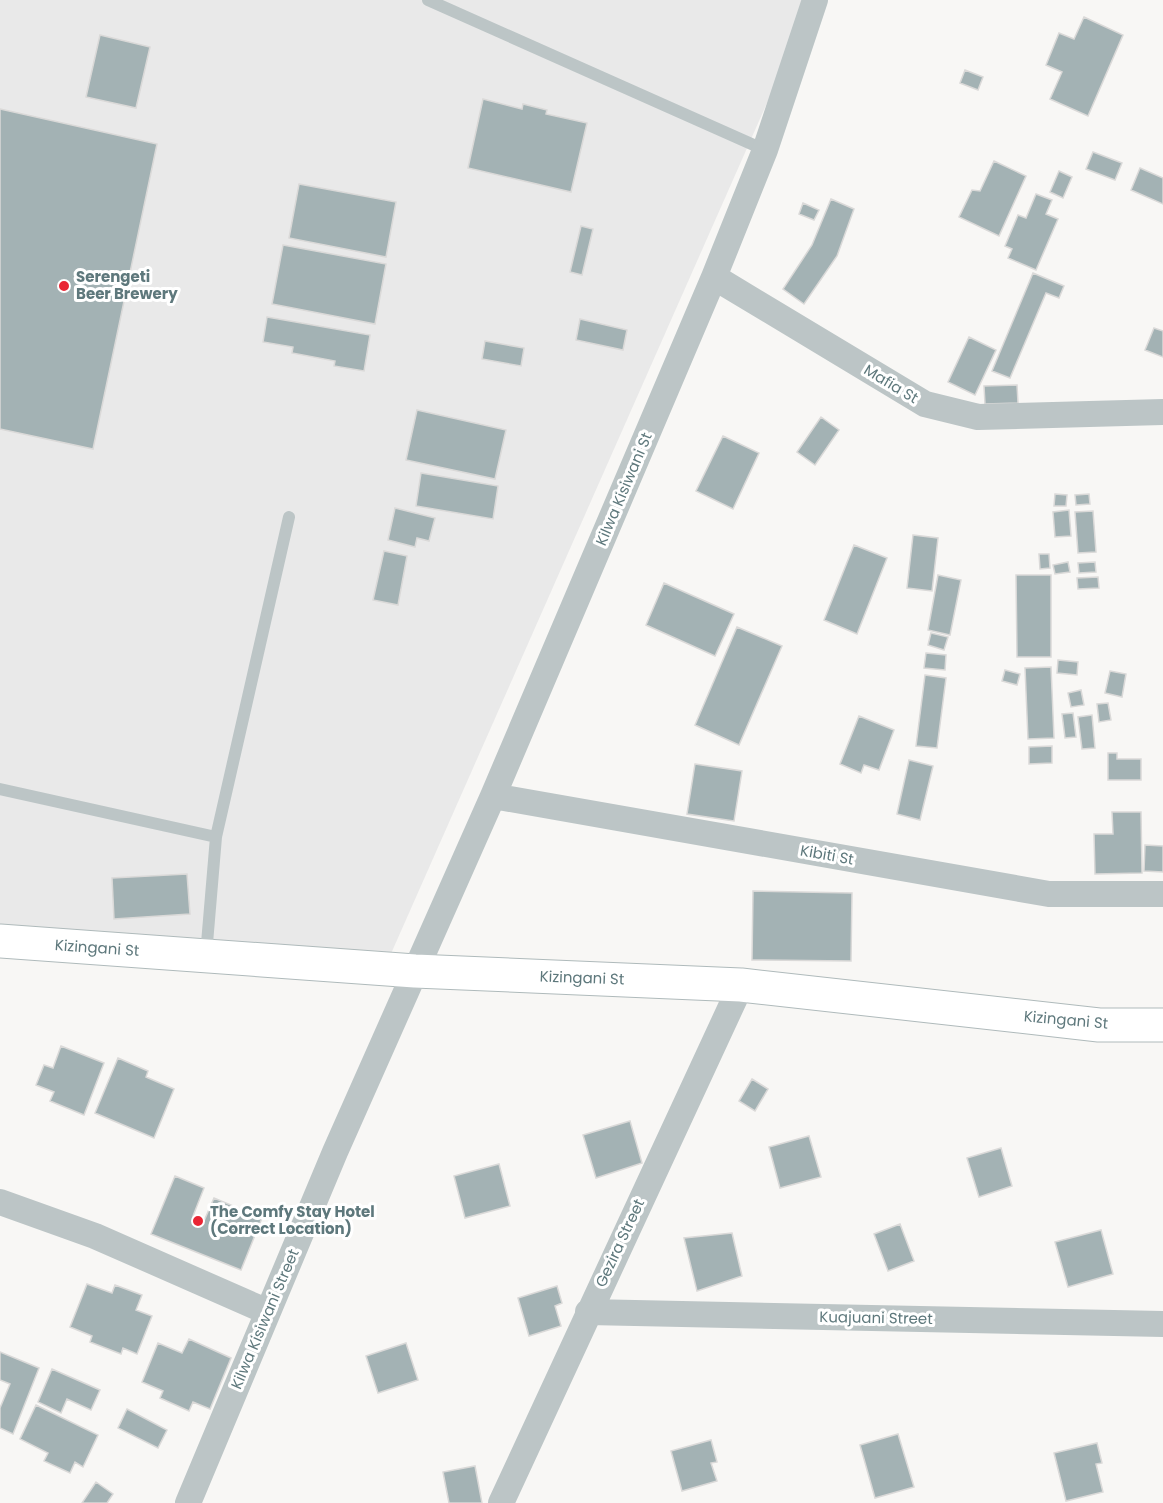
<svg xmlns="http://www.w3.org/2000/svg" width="1163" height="1503" viewBox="0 0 1163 1503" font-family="Poppins,sans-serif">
	<rect width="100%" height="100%" fill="#f8f7f5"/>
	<path fill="#e9e9e9" d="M 0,0 L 807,0 L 797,35 L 386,965 L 0,934 Z"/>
	<path fill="#a3b2b4" stroke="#dad9d8" stroke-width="1.5" d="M 1084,17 L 1123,35 L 1088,116 L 1050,99 L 1062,72 L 1046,65 L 1059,33 L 1074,39 Z
		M 100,35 L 150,47 L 136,108 L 86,97 Z
		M 965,70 L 983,77 L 978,90 L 960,83 Z
		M 483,99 L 522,109 L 523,104 L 547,110 L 546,114 L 587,123 L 571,192 L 468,168 Z
		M 0,109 L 157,144 L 93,449 L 0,429 Z
		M 1093,152 L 1122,163 L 1115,180 L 1086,169 Z
		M 994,161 L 1026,176 L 999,236 L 959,217 L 972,190 L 980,191 Z
		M 1140,168 L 1163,178 L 1163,204 L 1131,190 Z
		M 1059,171 L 1072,177 L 1063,198 L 1050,192 Z
		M 299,184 L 396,202 L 386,257 L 289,238 Z
		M 1036,194 L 1052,200 L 1046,214 L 1058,219 L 1036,270 L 1008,258 L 1012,249 L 1005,246 L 1018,215 L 1026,218 Z
		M 831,199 L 854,209 L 837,256 L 804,304 L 783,289 L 812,245 Z
		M 803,203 L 819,210 L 814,220 L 799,214 Z
		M 581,226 L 593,229 L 582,275 L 570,272 Z
		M 283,245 L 386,264 L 375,324 L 272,304 Z
		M 1033,273 L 1064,286 L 1059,298 L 1046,293 L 1010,378 L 992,371 Z
		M 267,317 L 370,335 L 364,371 L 334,366 L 335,361 L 292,353 L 293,347 L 263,342 Z
		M 580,319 L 627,330 L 623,350 L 576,340 Z
		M 1154,328 L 1163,331 L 1163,357 L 1145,350 Z
		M 969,337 L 996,350 L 975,395 L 948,382 Z
		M 485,341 L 524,348 L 521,366 L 482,359 Z
		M 1017,385 L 1018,403 L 985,404 L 984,386 Z
		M 417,410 L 506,430 L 495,479 L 406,460 Z
		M 821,417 L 839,430 L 815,465 L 797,452 Z
		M 723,436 L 759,453 L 733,509 L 696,491 Z
		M 421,473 L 498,486 L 493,519 L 416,506 Z
		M 1055,494 L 1067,495 L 1066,506 L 1054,506 Z
		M 1089,494 L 1090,504 L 1076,505 L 1075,495 Z
		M 395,508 L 435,518 L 429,541 L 417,538 L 415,547 L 388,540 Z
		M 1069,510 L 1071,536 L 1055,537 L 1053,512 Z
		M 1093,511 L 1096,552 L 1078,553 L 1075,512 Z
		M 913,535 L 938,538 L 932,591 L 907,588 Z
		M 854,545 L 887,558 L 857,634 L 824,620 Z
		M 384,551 L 407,556 L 398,605 L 373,600 Z
		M 1039,554 L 1049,554 L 1050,568 L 1040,569 Z
		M 1068,562 L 1070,572 L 1055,574 L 1053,565 Z
		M 1095,562 L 1096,572 L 1079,573 L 1078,563 Z
		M 938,575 L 961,580 L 950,635 L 928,630 Z
		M 1016,575 L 1051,575 L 1051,657 L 1017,657 Z
		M 1098,577 L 1099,588 L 1078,589 L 1077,578 Z
		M 664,583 L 734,614 L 715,656 L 646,625 Z
		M 737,627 L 782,646 L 739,745 L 695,725 Z
		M 931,633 L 948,637 L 944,650 L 928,645 Z
		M 926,653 L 946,655 L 945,670 L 924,668 Z
		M 1058,660 L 1078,662 L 1077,675 L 1057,673 Z
		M 1051,667 L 1054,738 L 1028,739 L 1025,668 Z
		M 1005,670 L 1020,674 L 1017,685 L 1002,681 Z
		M 1110,671 L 1126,674 L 1122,697 L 1105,693 Z
		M 925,675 L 946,678 L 937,748 L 916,746 Z
		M 1081,690 L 1084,705 L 1071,707 L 1068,693 Z
		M 1108,703 L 1111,720 L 1099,722 L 1097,704 Z
		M 1073,713 L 1076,737 L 1065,738 L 1062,714 Z
		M 1092,715 L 1095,748 L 1082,749 L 1078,717 Z
		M 859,716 L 894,730 L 879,770 L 864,765 L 861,773 L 840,764 Z
		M 1052,746 L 1052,763 L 1029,764 L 1029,747 Z
		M 1108,753 L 1117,753 L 1117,759 L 1141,759 L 1141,780 L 1108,780 Z
		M 909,760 L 933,766 L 920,820 L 897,814 Z
		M 695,764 L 742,771 L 734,821 L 687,814 Z
		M 1112,812 L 1141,812 L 1142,873 L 1095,874 L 1094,834 L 1113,834 Z
		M 1145,845 L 1163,846 L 1163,872 L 1144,871 Z
		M 187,874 L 190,914 L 114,919 L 112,878 Z
		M 753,891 L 852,893 L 851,961 L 752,960 Z
		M 61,1046 L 104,1063 L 84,1115 L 50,1101 L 54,1092 L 36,1085 L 44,1065 L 53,1068 Z
		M 118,1058 L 148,1071 L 146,1077 L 174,1089 L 154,1138 L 95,1113 Z
		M 752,1079 L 768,1089 L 755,1111 L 739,1101 Z
		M 630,1121 L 642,1163 L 596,1178 L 583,1135 Z
		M 809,1136 L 821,1177 L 780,1188 L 769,1147 Z
		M 1001,1148 L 1012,1186 L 979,1197 L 967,1158 Z
		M 499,1164 L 510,1206 L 465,1218 L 454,1176 Z
		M 175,1176 L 204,1188 L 193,1216 L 204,1221 L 214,1198 L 262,1218 L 241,1270 L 151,1234 Z
		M 900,1224 L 914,1261 L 888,1271 L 874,1234 Z
		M 1101,1230 L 1113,1274 L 1068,1287 L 1055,1242 Z
		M 732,1233 L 742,1276 L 697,1291 L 684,1238 Z
		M 87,1284 L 112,1293 L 115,1285 L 142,1295 L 136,1310 L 152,1316 L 137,1354 L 123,1348 L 121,1354 L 90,1342 L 92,1336 L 70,1327 Z
		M 557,1286 L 562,1303 L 555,1306 L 561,1326 L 529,1336 L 518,1298 Z
		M 189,1339 L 231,1358 L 210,1409 L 193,1402 L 189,1411 L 160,1398 L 163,1391 L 142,1382 L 158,1343 L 182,1353 Z
		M 406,1343 L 418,1380 L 378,1393 L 366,1356 Z
		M 0,1352 L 39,1368 L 13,1434 L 0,1428 L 0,1408 L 10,1384 L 0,1380 Z
		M 52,1369 L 100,1390 L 91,1410 L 67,1399 L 61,1413 L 38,1402 Z
		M 36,1405 L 98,1435 L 83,1467 L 75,1462 L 70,1473 L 44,1461 L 48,1453 L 20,1439 Z
		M 127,1409 L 167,1430 L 158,1448 L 118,1428 Z
		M 898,1434 L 914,1487 L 875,1498 L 860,1445 Z
		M 711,1440 L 717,1462 L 711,1463 L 717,1481 L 682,1491 L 671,1451 Z
		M 1097,1443 L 1102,1463 L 1096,1464 L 1103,1492 L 1066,1501 L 1054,1453 Z
		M 475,1466 L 482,1503 L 449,1503 L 443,1472 Z
		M 96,1482 L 113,1494 L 107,1503 L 82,1503 Z"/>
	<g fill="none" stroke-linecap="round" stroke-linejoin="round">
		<defs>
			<path id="secondary" d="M 0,941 L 415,971 L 741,985 L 1099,1025 L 1163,1025"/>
		</defs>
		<use href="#secondary" stroke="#afbabb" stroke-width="35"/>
		<path stroke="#bcc5c6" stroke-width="12" d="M 428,0 L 765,150
			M 0,789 L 216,837
			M 206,955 L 216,837 L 289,517"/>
		<path stroke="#bcc5c6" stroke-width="26" d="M 714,277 L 925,404 L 978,417 L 1163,412
			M 493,796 L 1049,894 L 1163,894
			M 0,1202 L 95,1236 L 268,1312
			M 588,1312 L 1163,1324
			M 188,1503 L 335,1152 L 493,796 L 714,277 L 765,150 L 815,0
			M 501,1503 L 741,985"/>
		<use href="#secondary" stroke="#fff" stroke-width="33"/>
	</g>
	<g fill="#e92534" stroke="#fff" stroke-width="2">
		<circle cx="64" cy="286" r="6"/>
		<circle cx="198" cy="1221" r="6"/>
	</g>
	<g text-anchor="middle" stroke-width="6" stroke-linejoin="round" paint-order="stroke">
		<g font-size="15" font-weight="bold" fill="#5e787c" stroke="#fff" text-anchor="start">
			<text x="76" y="282">Serengeti<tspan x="76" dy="17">Beer Brewery</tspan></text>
			<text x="210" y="1217">The Comfy Stay Hotel<tspan x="210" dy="17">(Correct Location)</tspan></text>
		</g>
		<g font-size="15" fill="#5e787c" stroke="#fff">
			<text transform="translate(891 384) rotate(31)" y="5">Mafia St</text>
			<text transform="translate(624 489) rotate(-67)" y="5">Kilwa Kisiwani St</text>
			<text transform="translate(827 855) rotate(10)" y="5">Kibiti St</text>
			<text transform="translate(97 948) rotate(4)" y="5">Kizingani St</text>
			<text transform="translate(582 978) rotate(2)" y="5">Kizingani St</text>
			<text transform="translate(1066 1020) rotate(5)" y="5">Kizingani St</text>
			<text transform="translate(620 1243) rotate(-65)" y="5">Gezira Street</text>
			<text transform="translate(876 1318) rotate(1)" y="5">Kuajuani Street</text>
			<text transform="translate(265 1319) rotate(-67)" y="5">Kilwa Kisiwani Street</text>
		</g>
	</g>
</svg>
